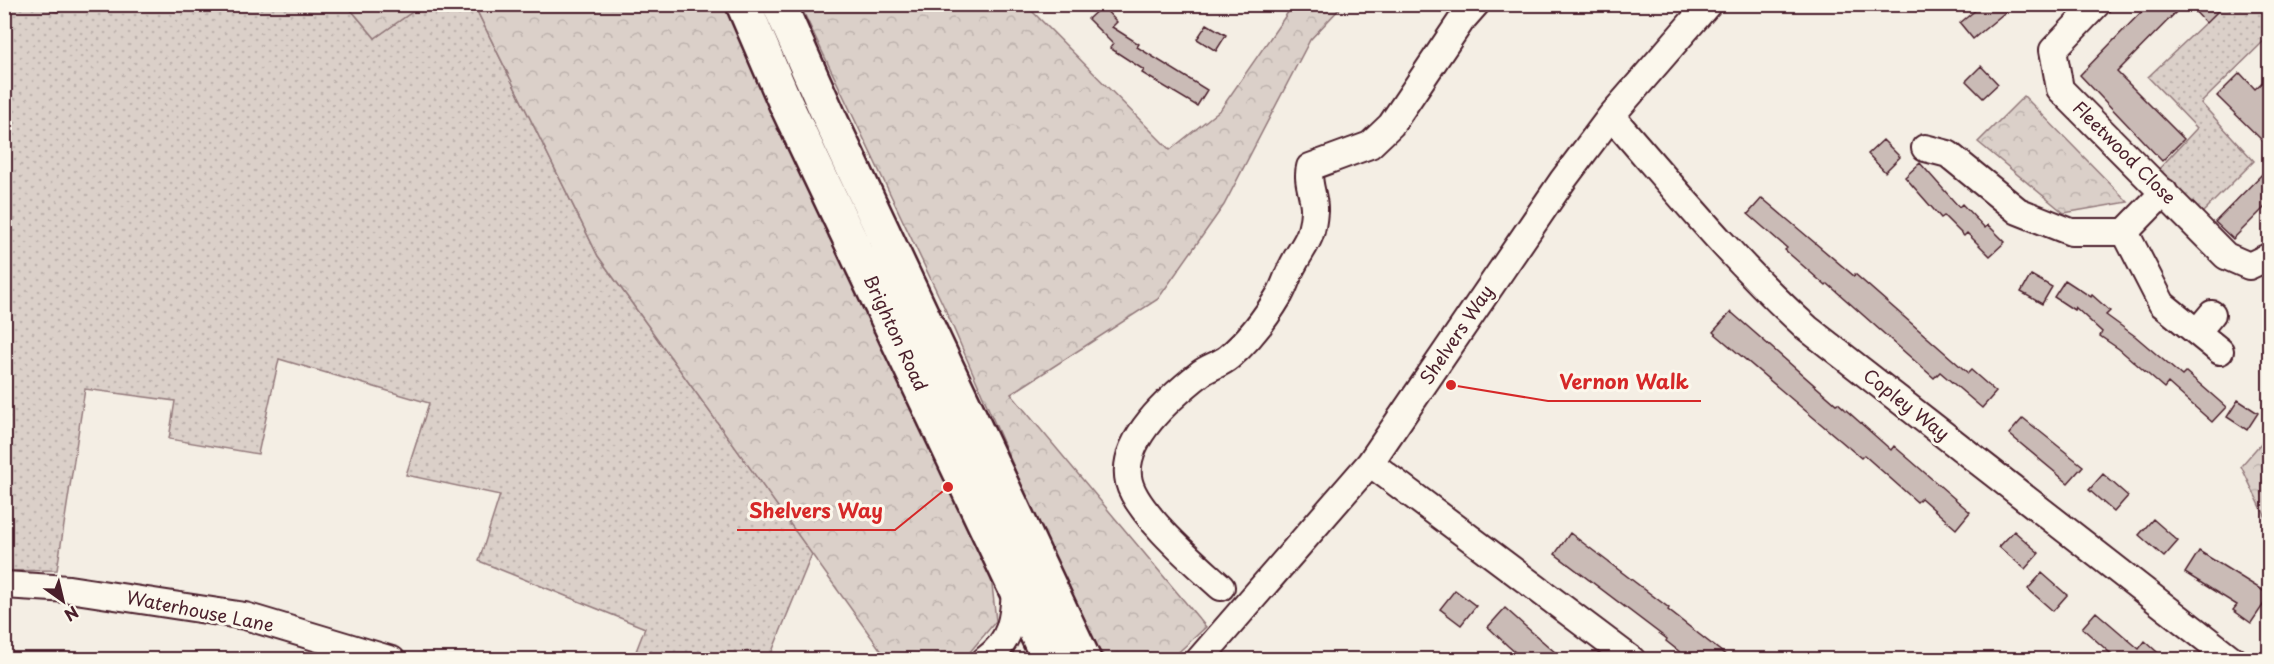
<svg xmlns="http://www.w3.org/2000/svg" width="2274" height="664" viewBox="0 0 2274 664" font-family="'Playpen Sans',sans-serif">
	<defs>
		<pattern id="grass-dots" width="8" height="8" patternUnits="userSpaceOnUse" patternTransform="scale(1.5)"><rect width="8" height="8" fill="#dbd0c9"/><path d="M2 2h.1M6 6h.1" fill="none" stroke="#bdb2ad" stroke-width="1.8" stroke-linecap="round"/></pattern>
		<pattern id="forest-crowns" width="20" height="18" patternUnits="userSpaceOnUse" patternTransform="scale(1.5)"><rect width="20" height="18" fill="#dbd0c9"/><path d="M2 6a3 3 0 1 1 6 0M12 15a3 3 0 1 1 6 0" fill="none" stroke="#bdb2ad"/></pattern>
	</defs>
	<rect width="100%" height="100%" fill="#f4eee4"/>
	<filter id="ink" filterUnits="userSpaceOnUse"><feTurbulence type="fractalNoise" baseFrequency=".0167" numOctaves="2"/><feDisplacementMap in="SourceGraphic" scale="12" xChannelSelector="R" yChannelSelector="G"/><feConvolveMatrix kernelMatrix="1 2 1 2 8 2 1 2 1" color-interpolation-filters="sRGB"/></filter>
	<g filter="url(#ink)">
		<path fill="url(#grass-dots)" stroke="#92787a" stroke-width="1.5" d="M 65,4 L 347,5 L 375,38 L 422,5 L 474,5 L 598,256 L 812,554 L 769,659 L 633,659 L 645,628 L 479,561 L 500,495 L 406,475 L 429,403 L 279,359 L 258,454 L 169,439 L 175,401 L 85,389 L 57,570 L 5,571 L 4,5 L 40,5 L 57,12 Z
			M 2224,5 L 2269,5 L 2269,36 L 2201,103 L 2254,161 L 2202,213 L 2158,170 L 2197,128 L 2148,77 Z"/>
		<path fill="url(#forest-crowns)" stroke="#92787a" stroke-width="1.5" d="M 347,5 L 422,5 L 375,38 Z
			M 474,5 L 728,5 L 860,298 L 991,576 L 996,621 L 964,659 L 887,659 L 598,256 Z
			M 800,5 L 1026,5 L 1170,150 L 1221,109 L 1293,5 L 1343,5 L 1310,40 L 1224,205 L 1158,299 L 1011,394 L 1206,627 L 1171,659 L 1107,659 L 1099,650 L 1045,539 L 946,311 Z
			M 2024,96 L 2128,202 L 2064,213 L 1978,142 Z
			M 2269,434 L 2269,524 L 2241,466 Z"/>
		<path fill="#cabbb6" stroke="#4a1f2b" stroke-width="1.5" d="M 1983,4 L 2015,4 L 1973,39 L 1960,23 Z
			M 2149,4 L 2184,4 L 2117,72 L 2184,139 L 2162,161 L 2080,75 Z
			M 2188,4 L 2225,4 L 2206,23 Z
			M 1102,6 L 1117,22 L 1112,27 L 1139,44 L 1137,47 L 1207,90 L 1197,106 L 1142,73 L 1144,70 L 1110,48 L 1113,44 L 1088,19 Z
			M 1207,24 L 1226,35 L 1216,51 L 1197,39 Z
			M 1981,66 L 1998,84 L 1983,98 L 1966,81 Z
			M 2240,73 L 2255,89 L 2270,75 L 2270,148 L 2217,96 Z
			M 1883,140 L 1900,157 L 1885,172 L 1868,154 Z
			M 1920,163 L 1959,207 L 1962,204 L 1985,228 L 1988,225 L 2005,242 L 1990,256 L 1967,233 L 1964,236 L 1944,216 L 1941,218 L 1905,177 Z
			M 2270,166 L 2270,202 L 2233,239 L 2215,222 Z
			M 1762,198 L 1854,276 L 1855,274 L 1968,373 L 1971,370 L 1996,392 L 1982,408 L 1940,372 L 1934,378 L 1828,284 L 1826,286 L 1785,250 L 1787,248 L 1748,214 Z
			M 2031,275 L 2052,287 L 2042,304 L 2021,292 Z
			M 2065,280 L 2091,297 L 2092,295 L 2110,311 L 2106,315 L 2135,336 L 2182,376 L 2186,372 L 2226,407 L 2212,422 L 2168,383 L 2164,388 L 2119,349 L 2100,336 L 2102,332 L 2075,307 L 2074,310 L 2054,297 Z
			M 1731,312 L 1836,404 L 1838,403 L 1891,450 L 1894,446 L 1970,512 L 1956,529 L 1921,498 L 1917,502 L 1864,455 L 1861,458 L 1713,332 Z
			M 2238,400 L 2258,413 L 2247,430 L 2227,417 Z
			M 2023,418 L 2083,466 L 2068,483 L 2009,434 Z
			M 2103,474 L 2128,496 L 2114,512 L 2089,490 Z
			M 2153,519 L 2178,541 L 2164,557 L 2139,535 Z
			M 2014,531 L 2039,553 L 2025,569 L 1999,547 Z
			M 1570,533 L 1669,608 L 1668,610 L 1732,660 L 1690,660 L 1666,641 L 1667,639 L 1555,554 Z
			M 2199,551 L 2270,595 L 2251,623 L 2233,610 L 2237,605 L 2185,573 Z
			M 2042,573 L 2067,595 L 2053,611 L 2028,589 Z
			M 1455,590 L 1476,606 L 1461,625 L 1440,609 Z
			M 1505,608 L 1525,626 L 1564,660 L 1524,660 L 1508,646 L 1488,627 Z
			M 2096,612 L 2139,649 L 2145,641 L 2166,660 L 2118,660 L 2082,628 Z"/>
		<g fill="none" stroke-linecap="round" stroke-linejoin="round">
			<defs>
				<path id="minor" d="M 2097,4 L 2053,50 L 2060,89 L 2226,256 L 2249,266 L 2270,256
					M 1611,116 C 1674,188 1735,263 1807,328 L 2233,660
					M 1925,148 L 1948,154 L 2018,211 L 2071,232 L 2125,232 L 2162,304 L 2220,351
					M 2125,232 L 2164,192
					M 2197,332 L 2212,314
					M 1370,463 L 1632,660
					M 4,585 L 69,589 L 245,616 L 392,660
					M 1221,587 C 1197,565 1137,514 1129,482 C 1119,440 1172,396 1201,373 C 1209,367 1221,364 1229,357 C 1248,341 1267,316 1280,294 C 1285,285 1288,274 1293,265 C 1305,242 1312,240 1314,211 C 1315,196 1306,182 1310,167 L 1370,145 L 1391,125 L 1461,21 L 1476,4
					M 985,660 C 1011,642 1014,618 1015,588
					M 1199,660 L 1370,463 L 1563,180 L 1611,116 L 1708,4"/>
				<path id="highway" d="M 743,4 L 786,104 L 1049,660
					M 779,4 L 831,121 L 1084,660"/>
			</defs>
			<use href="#minor" stroke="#4a1f2b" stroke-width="30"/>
			<use href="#highway" stroke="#4a1f2b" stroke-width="38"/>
			<use href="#minor" stroke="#fbf7ec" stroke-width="26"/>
			<use href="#highway" stroke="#fbf7ec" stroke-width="33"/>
		</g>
	</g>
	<g text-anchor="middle" stroke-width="6" stroke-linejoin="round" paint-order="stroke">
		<g font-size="18" fill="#4a1f2b" stroke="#fbf7ec">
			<text transform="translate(2124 153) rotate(45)" y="6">Fleetwood Close</text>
			<text transform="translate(895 333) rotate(65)" y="6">Brighton Road</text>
			<text transform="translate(1457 335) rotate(-56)" y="6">Shelvers Way</text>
			<text transform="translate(1906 405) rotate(38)" y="6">Copley Way</text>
			<text transform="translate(200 612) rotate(11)" y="6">Waterhouse Lane</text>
		</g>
	</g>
	<path fill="none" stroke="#d62828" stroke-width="2" d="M1451 385L1548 401H1701M948 487L895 530H737"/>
	<g fill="#d62828" stroke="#fbf7ec" stroke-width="2">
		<circle cx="1451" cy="385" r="6"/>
		<circle cx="948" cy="487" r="6"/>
	</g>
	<g font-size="20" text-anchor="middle" font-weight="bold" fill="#d62828" stroke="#fbf7ec" stroke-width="6" stroke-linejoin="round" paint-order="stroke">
		<text x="1624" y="389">Vernon Walk</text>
		<text x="816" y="518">Shelvers Way</text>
	</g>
	<rect width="2274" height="664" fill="none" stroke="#fbf7ec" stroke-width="24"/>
	<rect x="12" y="12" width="2250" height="640" fill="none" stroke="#4a1f2b" stroke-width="2" filter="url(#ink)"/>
	<g transform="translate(63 601) rotate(146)" stroke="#fbf7ec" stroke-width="4.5" paint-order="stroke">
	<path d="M0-4.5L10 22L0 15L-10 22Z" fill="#4a1f2b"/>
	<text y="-9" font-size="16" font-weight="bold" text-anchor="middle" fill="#4a1f2b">N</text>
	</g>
</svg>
